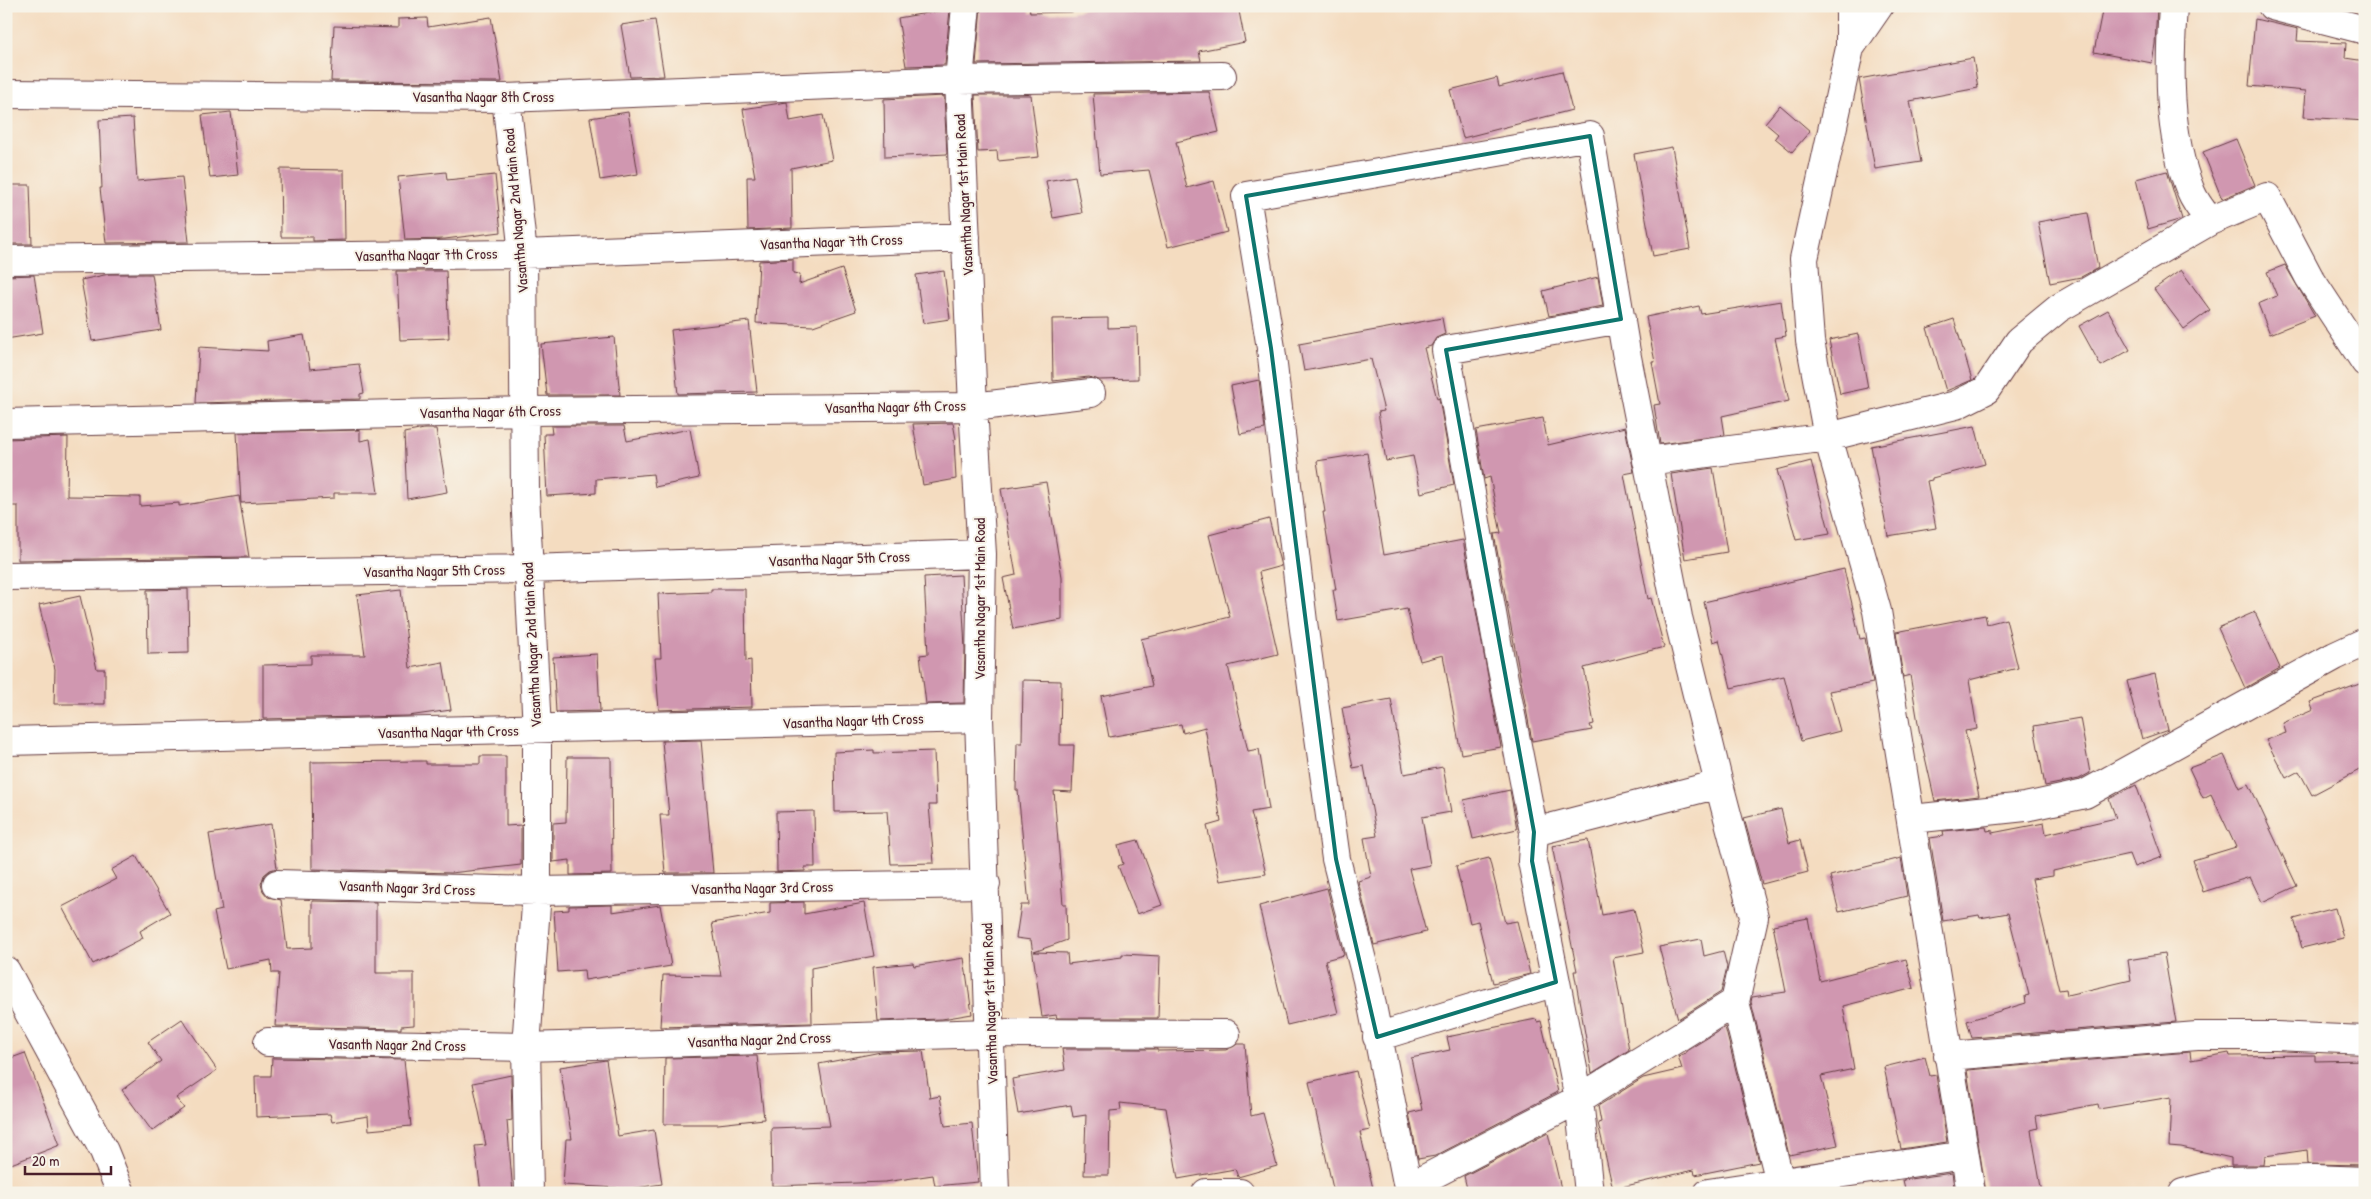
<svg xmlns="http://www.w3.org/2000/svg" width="2371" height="1199" viewBox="0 0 2371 1199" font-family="'Patrick Hand',sans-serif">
	<rect width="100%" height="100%" fill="#f7f3e8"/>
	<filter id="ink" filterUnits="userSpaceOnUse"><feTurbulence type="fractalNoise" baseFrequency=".02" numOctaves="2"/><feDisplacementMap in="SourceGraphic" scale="10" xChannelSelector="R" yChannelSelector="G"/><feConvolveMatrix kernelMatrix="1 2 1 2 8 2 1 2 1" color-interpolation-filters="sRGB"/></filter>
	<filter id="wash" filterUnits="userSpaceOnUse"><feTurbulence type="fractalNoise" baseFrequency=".0096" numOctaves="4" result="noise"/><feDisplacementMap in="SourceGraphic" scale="20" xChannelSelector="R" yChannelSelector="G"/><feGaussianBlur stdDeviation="1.12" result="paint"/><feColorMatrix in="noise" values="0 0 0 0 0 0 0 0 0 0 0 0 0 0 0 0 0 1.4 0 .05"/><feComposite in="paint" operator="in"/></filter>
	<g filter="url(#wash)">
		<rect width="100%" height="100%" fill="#f4dcc0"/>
		<g id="blocks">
			<path fill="#d097b0" d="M 981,6 L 1029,6 L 1030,13 L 1071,12 L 1107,6 L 1133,6 L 1134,10 L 1157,6 L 1238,6 L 1245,42 L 1199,51 L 1201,61 L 976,64 Z
				M 2103,6 L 2157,6 L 2155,44 L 2152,63 L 2094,52 Z
				M 950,9 L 945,65 L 906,66 L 898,18 Z
				M 491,17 L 502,82 L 331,81 L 334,26 L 398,28 L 398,19 L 427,18 L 428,27 Z
				M 2255,19 L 2298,29 L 2297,41 L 2346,43 L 2345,58 L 2365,61 L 2365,121 L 2304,117 L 2306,91 L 2249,86 Z
				M 655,20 L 664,76 L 630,77 L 621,25 Z
				M 1973,58 L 1978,88 L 1910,101 L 1921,162 L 1875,169 L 1859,79 Z
				M 1562,71 L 1572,110 L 1463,138 L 1450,90 L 1497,78 L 1499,87 Z
				M 1209,92 L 1219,132 L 1176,142 L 1187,188 L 1214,181 L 1227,232 L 1168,247 L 1149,170 L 1100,174 L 1093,94 Z
				M 975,95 L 1031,95 L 1039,157 L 998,161 L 997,151 L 978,152 Z
				M 944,96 L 947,154 L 885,157 L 884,99 Z
				M 787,102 L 790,121 L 823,115 L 832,160 L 791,168 L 792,228 L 748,230 L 747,177 L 755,177 L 743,109 Z
				M 1780,105 L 1810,131 L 1792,152 L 1775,138 L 1778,134 L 1765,123 Z
				M 231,112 L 238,175 L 210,178 L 202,115 Z
				M 628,112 L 638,174 L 600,180 L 590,118 Z
				M 133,118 L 137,181 L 182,177 L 189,242 L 106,243 L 100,188 L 102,188 L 99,120 Z
				M 2236,139 L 2255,185 L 2222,199 L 2203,152 Z
				M 1672,147 L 1690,249 L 1653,256 L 1634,154 Z
				M 280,169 L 344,170 L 345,240 L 313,241 L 313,237 L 281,237 Z
				M 2167,171 L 2182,219 L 2148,229 L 2136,179 Z
				M 446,172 L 447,180 L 495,175 L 501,232 L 445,239 L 405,240 L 398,177 Z
				M 1075,176 L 1082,213 L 1053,218 L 1046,181 Z
				M 6,185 L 30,185 L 32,244 L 6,244 Z
				M 2088,213 L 2098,268 L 2081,277 L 2050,283 L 2038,222 Z
				M 793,259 L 793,273 L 800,274 L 799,284 L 842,269 L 856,311 L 813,326 L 756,323 L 759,261 Z
				M 2285,265 L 2315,316 L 2270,334 L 2258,304 L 2277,296 L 2267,272 Z
				M 2181,270 L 2210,310 L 2184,329 L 2154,289 Z
				M 397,271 L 446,271 L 449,338 L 400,340 Z
				M 944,271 L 950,319 L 923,323 L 916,275 Z
				M 152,274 L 161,330 L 92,341 L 81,280 L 109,274 Z
				M 34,275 L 43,333 L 6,339 L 6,276 Z
				M 1598,277 L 1603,306 L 1549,316 L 1543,291 Z
				M 1781,301 L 1786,336 L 1775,338 L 1789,401 L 1722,416 L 1725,435 L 1660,444 L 1654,405 L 1660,404 L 1652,362 L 1655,362 L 1646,317 L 1699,306 L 1701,314 Z
				M 2108,310 L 2130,350 L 2101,366 L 2079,326 Z
				M 1108,318 L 1108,328 L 1137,327 L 1138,379 L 1099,380 L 1089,377 L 1053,381 L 1052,319 Z
				M 1442,318 L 1445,334 L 1436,338 L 1431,346 L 1424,348 L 1437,399 L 1439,398 L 1454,485 L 1421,493 L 1413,456 L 1386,461 L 1378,412 L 1384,411 L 1371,359 L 1304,371 L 1299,344 Z
				M 1954,319 L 1972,380 L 1946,391 L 1927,328 Z
				M 749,321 L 757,392 L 678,394 L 671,330 Z
				M 1858,334 L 1868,388 L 1840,394 L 1829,340 Z
				M 304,335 L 310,369 L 359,364 L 364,393 L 360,394 L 360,399 L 196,403 L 199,347 L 268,351 L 267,341 Z
				M 614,337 L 620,395 L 547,395 L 541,344 Z
				M 1259,380 L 1265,429 L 1240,434 L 1231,386 Z
				M 1543,418 L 1548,445 L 1625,427 L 1634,472 L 1624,474 L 1648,599 L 1651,598 L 1664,647 L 1584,668 L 1594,724 L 1590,725 L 1592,730 L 1532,741 L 1494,534 L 1501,533 L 1490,477 L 1484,479 L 1476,430 Z
				M 953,423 L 956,439 L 954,440 L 956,479 L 923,485 L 913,424 Z
				M 551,426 L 624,426 L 627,441 L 690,429 L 699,478 L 655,487 L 653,474 L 596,479 L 596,493 L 547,496 L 544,434 L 552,434 Z
				M 1975,426 L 1985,464 L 1932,478 L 1932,480 L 1927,481 L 1936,528 L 1888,536 L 1871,446 Z
				M 424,429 L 436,429 L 447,492 L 407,499 L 404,433 Z
				M 360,430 L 360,441 L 370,439 L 378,493 L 334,493 L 334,498 L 241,503 L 237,433 Z
				M 68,437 L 67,496 L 140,497 L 140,506 L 179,503 L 179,506 L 239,496 L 249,557 L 18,560 L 18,506 L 6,506 L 6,439 Z
				M 1367,453 L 1384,555 L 1463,540 L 1501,747 L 1461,754 L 1443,655 L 1420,661 L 1407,609 L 1338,621 L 1333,590 L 1336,590 L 1323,512 L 1325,512 L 1317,461 Z
				M 1811,461 L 1830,534 L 1796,540 L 1777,470 Z
				M 1713,468 L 1727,552 L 1685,559 L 1671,474 Z
				M 1046,482 L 1062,577 L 1062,620 L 1013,629 L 1003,578 L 1016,575 L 1001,489 Z
				M 1269,519 L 1281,566 L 1259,572 L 1278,654 L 1228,666 L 1248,751 L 1259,749 L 1269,809 L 1251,812 L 1266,874 L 1220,881 L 1207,826 L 1221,822 L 1205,727 L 1183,733 L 1181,724 L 1109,737 L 1101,696 L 1152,686 L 1141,639 L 1230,617 L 1209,535 Z
				M 1844,569 L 1860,639 L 1865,638 L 1873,683 L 1829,691 L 1840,731 L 1801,741 L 1784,676 L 1731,688 L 1719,640 L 1713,642 L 1704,602 Z
				M 961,575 L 965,649 L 964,703 L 926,704 L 920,655 L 928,654 L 924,577 Z
				M 188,589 L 189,653 L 148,654 L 147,590 Z
				M 711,589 L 745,589 L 746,661 L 751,660 L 752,707 L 659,710 L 655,658 L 661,658 L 658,594 L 711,592 Z
				M 401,590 L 410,668 L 443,662 L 451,710 L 408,716 L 263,719 L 263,665 L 311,664 L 311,655 L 365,655 L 357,595 Z
				M 80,596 L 97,669 L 105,669 L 105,704 L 54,704 L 55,669 L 39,605 Z
				M 2255,612 L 2280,668 L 2245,688 L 2218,628 Z
				M 1985,615 L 1987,624 L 2006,619 L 2018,668 L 1969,680 L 1977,729 L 1965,731 L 1979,796 L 1935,801 L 1920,735 L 1910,675 L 1903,677 L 1896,632 Z
				M 597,654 L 600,711 L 556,712 L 553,657 Z
				M 2155,674 L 2168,730 L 2142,739 L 2127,681 Z
				M 1023,680 L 1061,681 L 1060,745 L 1074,745 L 1072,792 L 1054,791 L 1063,904 L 1066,904 L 1067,940 L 1034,952 L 1067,953 L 1068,964 L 1122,957 L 1122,954 L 1160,956 L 1158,1018 L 1057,1018 L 1056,1015 L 1042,1017 L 1031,940 L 1016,938 L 1021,905 L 1029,905 L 1018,790 L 1016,790 L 1017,743 L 1022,743 Z
				M 2365,682 L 2365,767 L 2312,795 L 2299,771 L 2286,778 L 2266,740 L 2286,733 L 2283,723 L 2313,710 L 2310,702 Z
				M 1391,699 L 1404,774 L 1443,767 L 1451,812 L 1422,817 L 1430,865 L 1409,869 L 1426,932 L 1374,945 L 1358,881 L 1371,877 L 1364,838 L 1377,836 L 1364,766 L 1353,768 L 1342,708 Z
				M 2080,718 L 2090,773 L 2079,779 L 2045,786 L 2034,726 Z
				M 701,740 L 713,873 L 665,873 L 660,815 L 669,815 L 662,741 Z
				M 874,750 L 874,753 L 934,751 L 936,805 L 929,805 L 934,863 L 891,864 L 887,811 L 835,812 L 834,752 Z
				M 2224,755 L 2239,788 L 2249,784 L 2297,886 L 2262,902 L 2250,877 L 2203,892 L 2193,860 L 2236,847 L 2211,794 L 2203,798 L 2189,768 Z
				M 480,756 L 506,756 L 506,826 L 521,825 L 521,865 L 451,873 L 312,869 L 311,762 L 426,761 L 426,764 L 480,764 Z
				M 567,757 L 611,757 L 612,874 L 570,875 L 570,860 L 553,862 L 553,823 L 566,822 Z
				M 2136,785 L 2162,857 L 2134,867 L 2129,854 L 2053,871 L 2053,876 L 2032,879 L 2059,990 L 2066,989 L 2067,995 L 2131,980 L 2128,960 L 2164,954 L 2176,1022 L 1972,1038 L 1967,1021 L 2026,1003 L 2025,996 L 2029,995 L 2008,913 L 1980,918 L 1979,915 L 1943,921 L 1930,838 L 1944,836 L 1943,831 L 1986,827 L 1987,831 L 1992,830 L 1992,833 L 2044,823 L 2046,834 L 2116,818 L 2109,799 Z
				M 1510,790 L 1517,829 L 1473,839 L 1464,800 Z
				M 1781,809 L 1789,843 L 1800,840 L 1808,872 L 1762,884 L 1744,818 Z
				M 814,811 L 815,867 L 805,867 L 805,871 L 777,872 L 776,812 Z
				M 271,824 L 277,868 L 270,870 L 264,875 L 261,884 L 263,891 L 268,897 L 281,900 L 287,949 L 312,948 L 312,901 L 376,902 L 376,973 L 414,973 L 414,1025 L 401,1026 L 401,1029 L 275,1026 L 279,973 L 272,973 L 271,960 L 226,969 L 214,912 L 222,910 L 209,834 Z
				M 1138,840 L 1162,905 L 1137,914 L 1118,866 L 1123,864 L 1118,845 Z
				M 1588,840 L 1602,915 L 1634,909 L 1644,952 L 1613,958 L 1629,1050 L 1592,1073 L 1574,971 L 1577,971 L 1552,846 Z
				M 136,856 L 170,913 L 140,931 L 143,938 L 93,964 L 62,907 L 116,879 L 111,870 Z
				M 1489,858 L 1505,923 L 1517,921 L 1530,974 L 1493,983 L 1478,921 L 1470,923 L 1456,866 Z
				M 1901,858 L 1907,896 L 1839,912 L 1830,876 Z
				M 1327,888 L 1344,955 L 1325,960 L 1338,1013 L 1287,1025 L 1259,906 Z
				M 804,902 L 804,914 L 864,903 L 874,956 L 811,968 L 812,1023 L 660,1027 L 663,975 L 721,976 L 712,923 L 770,913 L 770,903 Z
				M 612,905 L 612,912 L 660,905 L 671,966 L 585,980 L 584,970 L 558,972 L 554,911 L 569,910 L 569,906 Z
				M 2335,908 L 2343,938 L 2302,948 L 2294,919 Z
				M 1808,918 L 1820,981 L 1906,959 L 1914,988 L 1843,1006 L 1854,1069 L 1821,1076 L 1838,1145 L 1789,1155 L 1751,1002 L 1752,997 L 1786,992 L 1773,925 Z
				M 1701,939 L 1704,956 L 1723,951 L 1727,967 L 1721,992 L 1678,1019 L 1659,947 Z
				M 964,958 L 972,1014 L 942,1019 L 878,1021 L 873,967 L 913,963 L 914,966 Z
				M 182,1019 L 217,1070 L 176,1098 L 184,1108 L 152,1131 L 122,1090 L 161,1061 L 148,1042 Z
				M 1536,1019 L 1537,1022 L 1541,1021 L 1558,1092 L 1435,1156 L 1418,1159 L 1409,1113 L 1422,1110 L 1411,1058 L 1450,1050 L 1447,1037 Z
				M 1725,1027 L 1759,1162 L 1695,1175 L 1694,1170 L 1613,1189 L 1598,1123 L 1601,1122 L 1598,1106 L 1643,1078 L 1682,1069 L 1678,1056 L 1686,1053 L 1686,1051 Z
				M 1237,1044 L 1245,1044 L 1251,1116 L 1263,1113 L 1277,1166 L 1238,1177 L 1235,1169 L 1178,1179 L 1166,1108 L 1120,1103 L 1121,1110 L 1110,1111 L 1109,1175 L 1084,1175 L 1086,1115 L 1073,1117 L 1071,1105 L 1018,1114 L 1012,1079 L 1065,1070 L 1062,1049 L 1157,1049 L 1157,1051 L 1226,1050 Z
				M 923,1051 L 930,1098 L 940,1096 L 945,1126 L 972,1123 L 978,1182 L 935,1186 L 933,1175 L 885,1182 L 772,1186 L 771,1128 L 830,1126 L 819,1064 L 881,1052 Z
				M 2190,1052 L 2191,1060 L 2229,1053 L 2230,1056 L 2315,1055 L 2315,1061 L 2365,1060 L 2365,1165 L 2308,1164 L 2307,1150 L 2265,1156 L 2264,1165 L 2231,1165 L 2231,1158 L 2181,1147 L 2169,1146 L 2171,1097 L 2099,1109 L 2098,1104 L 2036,1116 L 2038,1128 L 2031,1130 L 2042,1193 L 1986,1193 L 1967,1070 Z
				M 25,1053 L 60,1145 L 6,1166 L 6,1060 Z
				M 757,1056 L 764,1119 L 718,1124 L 664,1124 L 665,1058 Z
				M 1925,1057 L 1930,1076 L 1936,1075 L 1947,1142 L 1901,1149 L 1884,1067 Z
				M 272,1058 L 404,1060 L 411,1126 L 369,1130 L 368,1116 L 332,1122 L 330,1114 L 256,1117 L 255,1076 L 271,1076 Z
				M 606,1060 L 618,1136 L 654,1130 L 662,1184 L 617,1191 L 617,1188 L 563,1185 L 566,1139 L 572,1139 L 560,1067 Z
				M 1356,1071 L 1370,1130 L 1360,1132 L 1374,1193 L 1334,1193 L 1309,1082 Z
				M 511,1075 L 512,1120 L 507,1121 L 513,1193 L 481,1193 L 475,1146 L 486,1145 L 473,1083 Z
				M 1548,1133 L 1562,1193 L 1468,1193 L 1464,1176 Z
				M 1952,1173 L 1955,1193 L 1906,1193 L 1903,1180 Z"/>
		</g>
	</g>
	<g filter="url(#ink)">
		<use href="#blocks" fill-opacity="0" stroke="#643b41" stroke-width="1"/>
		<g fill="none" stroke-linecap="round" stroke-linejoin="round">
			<defs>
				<path id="minor" d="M 966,6 L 959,80 L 973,407 L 982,554 L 979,718 L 995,1193
					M 1850,6 L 1850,48
					M 1879,6 L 1850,48 L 1804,259 L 1810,341 L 1828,437 L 1877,611 L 1971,1193
					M 2173,6 C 2169,68 2167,133 2191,192 C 2195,202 2203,212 2210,221
					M 2272,6 L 2365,30
					M 6,94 L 506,98 L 959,80 L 1222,76
					M 506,98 L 523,254 L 525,493 L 537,730 L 537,891 L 526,1047 L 529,1193
					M 6,260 L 523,254 L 966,237
					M 6,423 L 526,411 L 973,407 L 1091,393
					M 1647,461 L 1828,437 L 1956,405 L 1986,390 L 2019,341 L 2059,308 L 2210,221 L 2267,197 L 2309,277 L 2365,362
					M 6,576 L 528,569 L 982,554
					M 6,741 L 979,718
					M 1912,819 L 2025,807 L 2085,794 L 2335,656 L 2365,642
					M 277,884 L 537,891 L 986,884
					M 6,971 L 104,1151 L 121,1193
					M 1556,982 L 1579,1099 L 1589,1193
					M 1735,1002 L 1780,1182
					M 1377,1037 L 1556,982 L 1532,861 L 1534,832
					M 268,1042 L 526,1047 L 991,1033 L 1226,1034
					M 1948,1056 L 2197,1036 L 2276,1036 L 2365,1040
					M 1409,1187 L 1579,1099 L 1735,1002 L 1754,917 L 1719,784
					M 1206,1193 L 1240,1193
					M 1409,1193 L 1367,980 L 1336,859 L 1303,622 L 1271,348 L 1246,196 L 1590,136 L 1626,352 L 1678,617 L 1719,784 L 1534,832 L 1500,659 L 1446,350 L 1621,319
					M 1708,1193 L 1965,1155
					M 2183,1193 L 2228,1181 L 2314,1179 L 2365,1181"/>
			</defs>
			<use href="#minor" stroke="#643b41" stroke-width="30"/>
			<use href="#minor" stroke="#fff" stroke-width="28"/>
		</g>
	</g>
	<path fill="none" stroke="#0f766e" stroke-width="4" stroke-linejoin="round" d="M 1590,136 L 1621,319 L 1446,350 L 1534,832 L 1532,861 L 1556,982 L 1377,1037 L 1336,859 L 1271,348 L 1246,196 Z"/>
	<g text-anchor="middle" stroke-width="4" stroke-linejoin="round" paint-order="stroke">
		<g font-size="15" fill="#4a1f2b" stroke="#f7f3e8">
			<text x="483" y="102">Vasantha Nagar 8th Cross</text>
			<text transform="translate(964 195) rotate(-93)" y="5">Vasantha Nagar 1st Main Road</text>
			<text transform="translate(516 211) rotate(-95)" y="5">Vasantha Nagar 2nd Main Road</text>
			<text transform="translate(831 242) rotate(-2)" y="5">Vasantha Nagar 7th Cross</text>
			<text transform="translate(426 255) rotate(-1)" y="5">Vasantha Nagar 7th Cross</text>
			<text transform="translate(895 407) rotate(-1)" y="5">Vasantha Nagar 6th Cross</text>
			<text transform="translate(490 412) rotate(-1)" y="5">Vasantha Nagar 6th Cross</text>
			<text transform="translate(839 559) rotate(-2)" y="5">Vasantha Nagar 5th Cross</text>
			<text transform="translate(434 571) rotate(-1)" y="5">Vasantha Nagar 5th Cross</text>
			<text transform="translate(980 599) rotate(-90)" y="5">Vasantha Nagar 1st Main Road</text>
			<text transform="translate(532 645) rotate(-93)" y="5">Vasantha Nagar 2nd Main Road</text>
			<text transform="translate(853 721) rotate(-2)" y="5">Vasantha Nagar 4th Cross</text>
			<text transform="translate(448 732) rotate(-1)" y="5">Vasantha Nagar 4th Cross</text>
			<text transform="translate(407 888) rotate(2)" y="5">Vasanth Nagar 3rd Cross</text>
			<text transform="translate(762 888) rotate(-1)" y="5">Vasantha Nagar 3rd Cross</text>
			<text transform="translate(990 1004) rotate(-92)" y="5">Vasantha Nagar 1st Main Road</text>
			<text transform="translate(759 1040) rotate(-2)" y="5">Vasantha Nagar 2nd Cross</text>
			<text transform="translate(397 1045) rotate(1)" y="5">Vasanth Nagar 2nd Cross</text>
		</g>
	</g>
	<rect width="2371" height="1199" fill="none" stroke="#f7f3e8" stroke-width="25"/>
	<path d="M25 1166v8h86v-8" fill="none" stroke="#4a1f2b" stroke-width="2.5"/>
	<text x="32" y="1166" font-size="15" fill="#4a1f2b" stroke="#f7f3e8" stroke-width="4" paint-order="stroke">20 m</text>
</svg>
